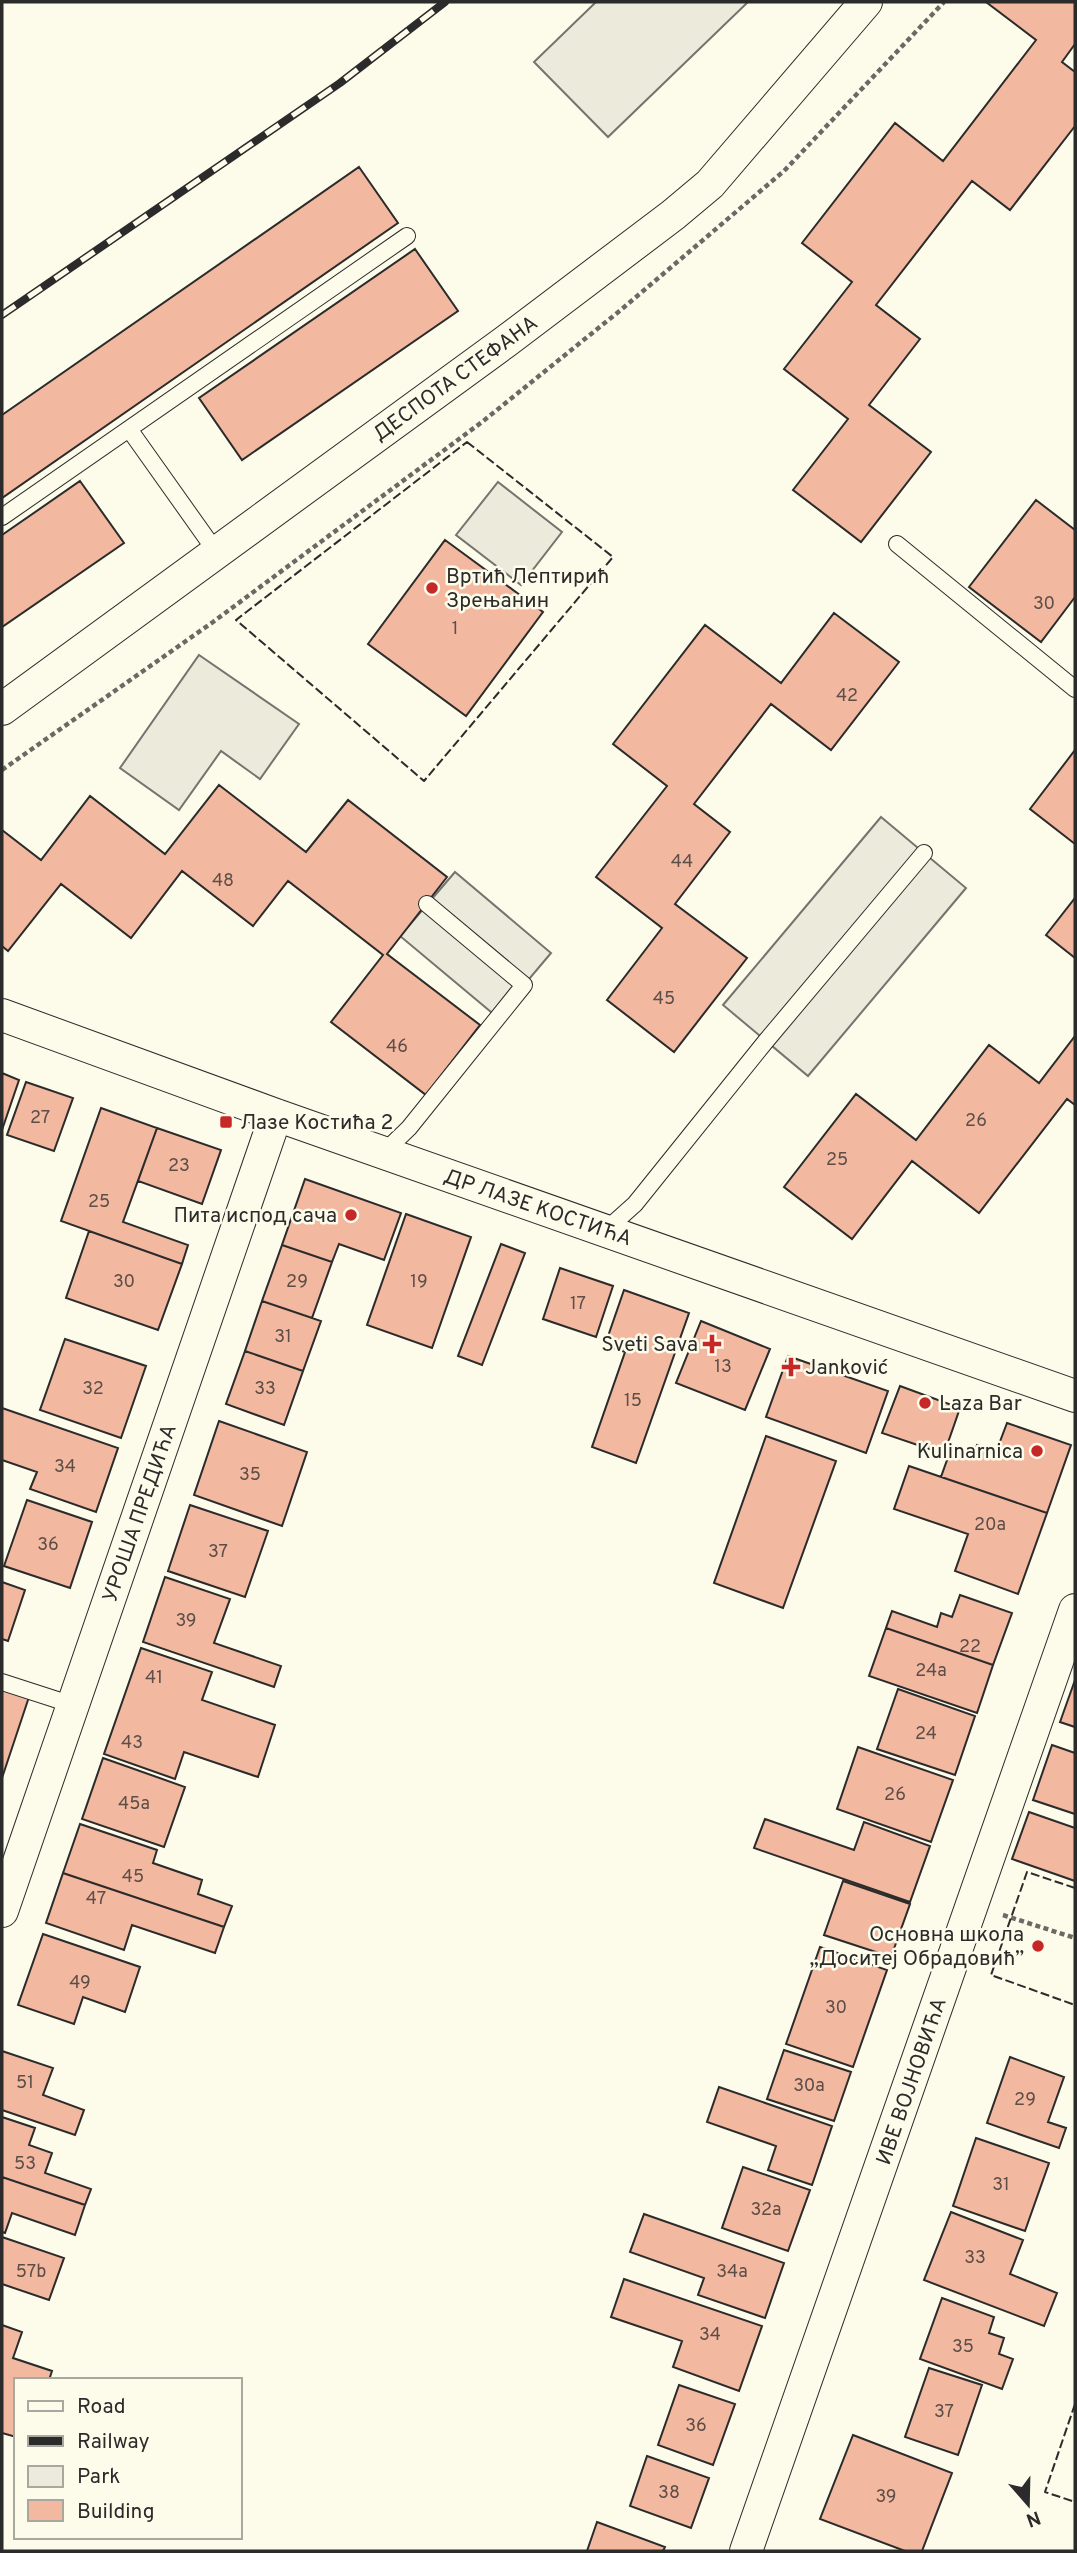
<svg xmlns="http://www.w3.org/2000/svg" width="1077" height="2553" viewBox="0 0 1077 2553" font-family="Overpass,sans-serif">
	<rect width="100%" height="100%" fill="#fdfbea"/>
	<path fill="#ecebdb" stroke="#74746e" stroke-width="2" d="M 596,2 L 748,2 L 608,137 L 534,62 Z
		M 498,482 L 562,532 L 521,585 L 456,535 Z
		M 199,655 L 299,724 L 260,779 L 221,751 L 179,810 L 120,768 Z"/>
	<path fill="#eceadb" stroke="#74746e" stroke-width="2" d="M 881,817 L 966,888 L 808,1076 L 723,1005 Z
		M 455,872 L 551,953 L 497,1017 L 400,936 Z"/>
	<path fill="#f2b8a0" stroke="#2b2b2b" stroke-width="2" d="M 986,2 L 1075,2 L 1075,44 L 1062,62 L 1075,72 L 1075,126 L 1010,210 L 972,181 L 876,305 L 920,339 L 869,405 L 931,452 L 861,542 L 793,490 L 848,419 L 784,369 L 852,282 L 802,243 L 895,123 L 943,161 L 1036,40 Z
		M 359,167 L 398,223 L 2,498 L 2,415 Z
		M 415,249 L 458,311 L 242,460 L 199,398 Z
		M 80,481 L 124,543 L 2,627 L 2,535 Z
		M 1036,500 L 1075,530 L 1075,597 L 1041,642 L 969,587 Z
		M 445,540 L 543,612 L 466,716 L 368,644 Z
		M 834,613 L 899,662 L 831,750 L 771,704 L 694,804 L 730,832 L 675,904 L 747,958 L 674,1052 L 607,1000 L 662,928 L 596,877 L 667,786 L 613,744 L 705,625 L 781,683 Z
		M 1075,750 L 1075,844 L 1030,809 Z
		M 219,785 L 306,852 L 348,800 L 447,877 L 387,954 L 480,1025 L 426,1095 L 331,1022 L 383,955 L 288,881 L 253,926 L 182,871 L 131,938 L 61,884 L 8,951 L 2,946 L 2,830 L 41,860 L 90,796 L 165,854 Z
		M 1075,898 L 1075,958 L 1046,935 Z
		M 1075,1036 L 1075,1105 L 1067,1099 L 979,1213 L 912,1161 L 852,1239 L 784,1187 L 856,1094 L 916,1140 L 989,1045 L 1039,1083 Z
		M 2,1073 L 19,1080 L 2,1130 Z
		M 26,1082 L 73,1098 L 54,1151 L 7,1135 Z
		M 101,1108 L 157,1128 L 123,1222 L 188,1245 L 182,1264 L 61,1221 Z
		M 157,1128 L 221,1150 L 202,1204 L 138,1181 Z
		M 305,1179 L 401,1213 L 384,1260 L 339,1244 L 332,1262 L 282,1245 Z
		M 406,1214 L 471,1237 L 432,1348 L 367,1325 Z
		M 89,1231 L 182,1264 L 158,1330 L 66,1298 Z
		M 501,1244 L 525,1253 L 482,1365 L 458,1356 Z
		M 282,1245 L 332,1262 L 312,1318 L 262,1301 Z
		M 560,1268 L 613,1286 L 596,1337 L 543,1319 Z
		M 624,1290 L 689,1313 L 636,1463 L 592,1447 L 625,1352 L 605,1345 Z
		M 262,1301 L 321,1321 L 303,1371 L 245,1351 Z
		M 701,1321 L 770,1349 L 745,1410 L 676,1383 Z
		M 65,1339 L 146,1366 L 121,1438 L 40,1410 Z
		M 245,1351 L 303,1371 L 284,1425 L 226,1404 Z
		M 788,1356 L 888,1391 L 866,1453 L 766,1417 Z
		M 900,1386 L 960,1408 L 944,1454 L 882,1433 Z
		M 2,1408 L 118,1448 L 96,1512 L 30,1489 L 37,1472 L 2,1460 Z
		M 219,1421 L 307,1452 L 282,1526 L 194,1495 Z
		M 1007,1423 L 1071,1445 L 1047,1513 L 941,1477 L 952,1446 L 974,1454 L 977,1445 L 996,1452 Z
		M 766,1436 L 836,1461 L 783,1608 L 714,1583 Z
		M 909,1466 L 1047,1513 L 1018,1594 L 955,1571 L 968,1534 L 894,1509 Z
		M 27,1500 L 92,1522 L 70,1588 L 4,1566 Z
		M 190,1505 L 268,1531 L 245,1597 L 168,1571 Z
		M 165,1577 L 230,1599 L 214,1643 L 281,1666 L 274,1687 L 143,1642 Z
		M 2,1582 L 25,1590 L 8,1641 L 2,1639 Z
		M 960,1595 L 1012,1613 L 993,1665 L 886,1628 L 892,1611 L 937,1627 L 941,1613 L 952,1617 Z
		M 886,1628 L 993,1665 L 977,1713 L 869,1676 Z
		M 141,1648 L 212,1672 L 202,1700 L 275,1725 L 258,1777 L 184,1752 L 175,1779 L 104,1754 Z
		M 1075,1680 L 1075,1727 L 1060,1722 Z
		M 2,1688 L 29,1697 L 2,1778 Z
		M 898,1689 L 975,1716 L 955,1775 L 877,1749 Z
		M 1052,1745 L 1075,1753 L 1075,1814 L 1033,1800 Z
		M 858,1747 L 953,1780 L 931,1842 L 837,1809 Z
		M 103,1758 L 185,1787 L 164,1847 L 82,1819 Z
		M 1029,1812 L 1075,1828 L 1075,1881 L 1012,1859 Z
		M 765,1819 L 854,1850 L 864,1822 L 930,1846 L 910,1902 L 754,1848 Z
		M 80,1824 L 157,1850 L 153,1863 L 202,1880 L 198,1894 L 232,1906 L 224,1927 L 63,1873 Z
		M 63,1873 L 224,1927 L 215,1953 L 132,1925 L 124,1950 L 46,1923 Z
		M 843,1881 L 910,1904 L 891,1957 L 824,1935 Z
		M 43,1934 L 140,1967 L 125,2012 L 83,1997 L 74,2024 L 18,2005 Z
		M 820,1947 L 887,1970 L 853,2067 L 786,2044 Z
		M 784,2050 L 851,2072 L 834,2121 L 767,2099 Z
		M 2,2051 L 53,2068 L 43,2095 L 84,2110 L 75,2135 L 2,2110 Z
		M 1010,2057 L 1064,2077 L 1048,2122 L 1066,2128 L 1059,2148 L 987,2123 Z
		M 719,2087 L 832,2126 L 812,2185 L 768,2170 L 776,2146 L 707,2122 Z
		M 2,2117 L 35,2128 L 29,2145 L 52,2153 L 45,2173 L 91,2189 L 85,2205 L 2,2177 Z
		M 976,2138 L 1049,2163 L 1025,2231 L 953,2206 Z
		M 743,2167 L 810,2190 L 788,2251 L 722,2228 Z
		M 2,2177 L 85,2205 L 75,2235 L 12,2213 L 5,2233 L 2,2232 Z
		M 951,2212 L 1023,2240 L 1010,2274 L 1057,2293 L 1044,2326 L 924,2280 Z
		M 644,2214 L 784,2263 L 765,2318 L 698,2295 L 704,2278 L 630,2252 Z
		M 2,2237 L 64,2258 L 49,2300 L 2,2284 Z
		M 624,2279 L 762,2326 L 739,2391 L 673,2367 L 682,2341 L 611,2317 Z
		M 942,2298 L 994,2317 L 989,2333 L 1004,2338 L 999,2354 L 1013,2359 L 1002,2389 L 920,2359 Z
		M 2,2325 L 22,2332 L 13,2358 L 52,2371 L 49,2380 L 16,2380 L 16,2437 L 2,2433 Z
		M 929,2368 L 982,2385 L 958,2455 L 905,2437 Z
		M 679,2385 L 735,2404 L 713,2465 L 658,2445 Z
		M 853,2435 L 952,2473 L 922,2551 L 905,2551 L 820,2519 Z
		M 647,2456 L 709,2478 L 691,2528 L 630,2506 Z
		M 597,2522 L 665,2547 L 663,2551 L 587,2551 Z"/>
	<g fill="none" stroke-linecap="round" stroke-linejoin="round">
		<defs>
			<path id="lane" d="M 129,429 L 217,553
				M 2,517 L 407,236
				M 897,544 L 1075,689
				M 383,1153 L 409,1128 L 524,985 L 427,904
				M 606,1230 L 635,1204 L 766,1041 L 924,853
				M 2,1682 L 73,1705"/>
			<path id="street" d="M 2,709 L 505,342 L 673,215 L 710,184 L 866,2
				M 2,1015 L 276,1115 L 1075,1396
				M 2,1911 L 276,1115
				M 746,2551 L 1075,1610"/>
		</defs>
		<use href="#lane" stroke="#2b2b2b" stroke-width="18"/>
		<use href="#street" stroke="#2b2b2b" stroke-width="34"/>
		<path stroke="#6a6964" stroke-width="4.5" stroke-dasharray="5 3.5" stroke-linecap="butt" d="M 2,770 L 213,622 L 482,422 L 622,309 L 784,171 L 944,2
			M 1003,1915 L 1075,1938"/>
		<use href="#lane" stroke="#fdfbea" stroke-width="16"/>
		<use href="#street" stroke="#fdfbea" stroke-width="32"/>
		<defs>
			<path id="rail" d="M 2,315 L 340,83 L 445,2"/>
		</defs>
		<use href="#rail" stroke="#2b2b2b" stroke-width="8"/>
		<use href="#rail" stroke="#fdfbea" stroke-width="5" stroke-dasharray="16" stroke-linecap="butt"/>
		<path stroke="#2b2b2b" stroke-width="2" stroke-dasharray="9 3.5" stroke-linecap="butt" d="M 467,442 L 613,557 L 424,781 L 236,620 Z
			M 1075,1888 L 1027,1872 L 991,1975 L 1075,2005
			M 1075,2404 L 1045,2492 L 1075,2502"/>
	</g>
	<g fill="#c62828" stroke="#fdfbea" stroke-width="2.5">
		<circle cx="432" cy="588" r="7"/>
		<rect x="219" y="1115" width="14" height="14" rx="3.5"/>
		<circle cx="351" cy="1215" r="7"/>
		<path d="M708.5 1333.5h7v7h7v7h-7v7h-7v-7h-7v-7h7z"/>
		<path d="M787.5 1356.5h7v7h7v7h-7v7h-7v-7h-7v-7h7z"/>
		<circle cx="925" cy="1403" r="7"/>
		<circle cx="1037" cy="1451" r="7"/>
		<circle cx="1038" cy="1946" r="7"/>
	</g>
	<g text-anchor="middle" stroke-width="5" stroke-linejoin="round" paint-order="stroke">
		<g font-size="18" fill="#5d4e48">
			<text x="1044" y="609">30</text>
			<text x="455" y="634">1</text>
			<text x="847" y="701">42</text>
			<text x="682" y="867">44</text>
			<text x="223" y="886">48</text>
			<text x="664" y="1004">45</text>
			<text x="397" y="1052">46</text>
			<text x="40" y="1123">27</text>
			<text x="976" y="1126">26</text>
			<text x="837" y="1165">25</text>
			<text x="179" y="1171">23</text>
			<text x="99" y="1207">25</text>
			<text x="124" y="1287">30</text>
			<text x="297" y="1287">29</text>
			<text x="419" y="1287">19</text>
			<text x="578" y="1309">17</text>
			<text x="283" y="1342">31</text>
			<text x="723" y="1372">13</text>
			<text x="93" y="1394">32</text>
			<text x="265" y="1394">33</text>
			<text x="633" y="1406">15</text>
			<text x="65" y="1472">34</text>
			<text x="250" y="1480">35</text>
			<text x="990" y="1530">20a</text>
			<text x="48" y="1550">36</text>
			<text x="218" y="1557">37</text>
			<text x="186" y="1626">39</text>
			<text x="970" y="1652">22</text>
			<text x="931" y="1676">24a</text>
			<text x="154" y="1683">41</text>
			<text x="926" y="1739">24</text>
			<text x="132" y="1748">43</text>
			<text x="895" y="1800">26</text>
			<text x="134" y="1809">45a</text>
			<text x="133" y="1882">45</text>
			<text x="96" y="1904">47</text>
			<text x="80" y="1988">49</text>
			<text x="836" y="2013">30</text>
			<text x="25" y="2088">51</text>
			<text x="809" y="2091">30a</text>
			<text x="1025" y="2105">29</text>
			<text x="25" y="2169">53</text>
			<text x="1001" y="2190">31</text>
			<text x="766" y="2215">32a</text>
			<text x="975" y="2263">33</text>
			<text x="31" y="2277">57b</text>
			<text x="732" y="2277">34a</text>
			<text x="710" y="2340">34</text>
			<text x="963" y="2352">35</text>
			<text x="944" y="2417">37</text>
			<text x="696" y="2431">36</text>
			<text x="669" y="2498">38</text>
			<text x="886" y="2502">39</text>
		</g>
		<g font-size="21" fill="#2b2b2b" stroke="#fdfbea">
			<text transform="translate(455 378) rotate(-36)" y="7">ДЕСПОТА СТЕФАНА</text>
			<text transform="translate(538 1207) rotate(19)" y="7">ДР ЛАЗЕ КОСТИЋА</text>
			<text transform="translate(139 1513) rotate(-71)" y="7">УРОША ПРЕДИЋА</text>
			<text transform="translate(911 2081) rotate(-71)" y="7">ИВЕ ВОЈНОВИЋА</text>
		</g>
		<g font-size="21" fill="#2b2b2b" stroke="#fdfbea" text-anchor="start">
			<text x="446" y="583">Вртић Лептирић<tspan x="446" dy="24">Зрењанин</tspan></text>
			<text x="240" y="1129">Лазе Костића 2</text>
			<text x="337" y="1222" text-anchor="end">Пита испод сача</text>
			<text x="698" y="1351" text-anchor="end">Sveti Sava</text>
			<text x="805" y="1374">Janković</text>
			<text x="939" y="1410">Laza Bar</text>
			<text x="1023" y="1458" text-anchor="end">Kulinarnica</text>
			<text x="1024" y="1941" text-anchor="end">Основна школа<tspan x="1024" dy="24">„Доситеј Обрадовић”</tspan></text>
		</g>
	</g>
	<rect width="1077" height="2553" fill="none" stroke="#2b2b2b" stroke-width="7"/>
	<rect x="14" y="2378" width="228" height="161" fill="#fdfbea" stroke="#a9a89e" stroke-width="2"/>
	<rect x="28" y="2401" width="35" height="10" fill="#fdfbea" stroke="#a9a89e" stroke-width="2"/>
	<text x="77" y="2413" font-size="21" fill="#2b2b2b">Road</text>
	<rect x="28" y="2436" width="35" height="10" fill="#2b2b2b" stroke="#a9a89e" stroke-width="2"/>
	<text x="77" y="2448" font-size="21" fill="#2b2b2b">Railway</text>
	<rect x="28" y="2466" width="35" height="21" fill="#ecebdb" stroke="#a9a89e" stroke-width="2"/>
	<text x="77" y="2483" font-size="21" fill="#2b2b2b">Park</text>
	<rect x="28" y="2500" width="35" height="21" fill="#f2b8a0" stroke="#a9a89e" stroke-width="2"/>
	<text x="77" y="2518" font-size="21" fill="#2b2b2b">Building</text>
	<g transform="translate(1028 2504) rotate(160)" stroke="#fdfbea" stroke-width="5" paint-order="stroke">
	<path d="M0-5L12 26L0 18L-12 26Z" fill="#2b2b2b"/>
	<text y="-10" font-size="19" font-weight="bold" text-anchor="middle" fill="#2b2b2b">N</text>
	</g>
</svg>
